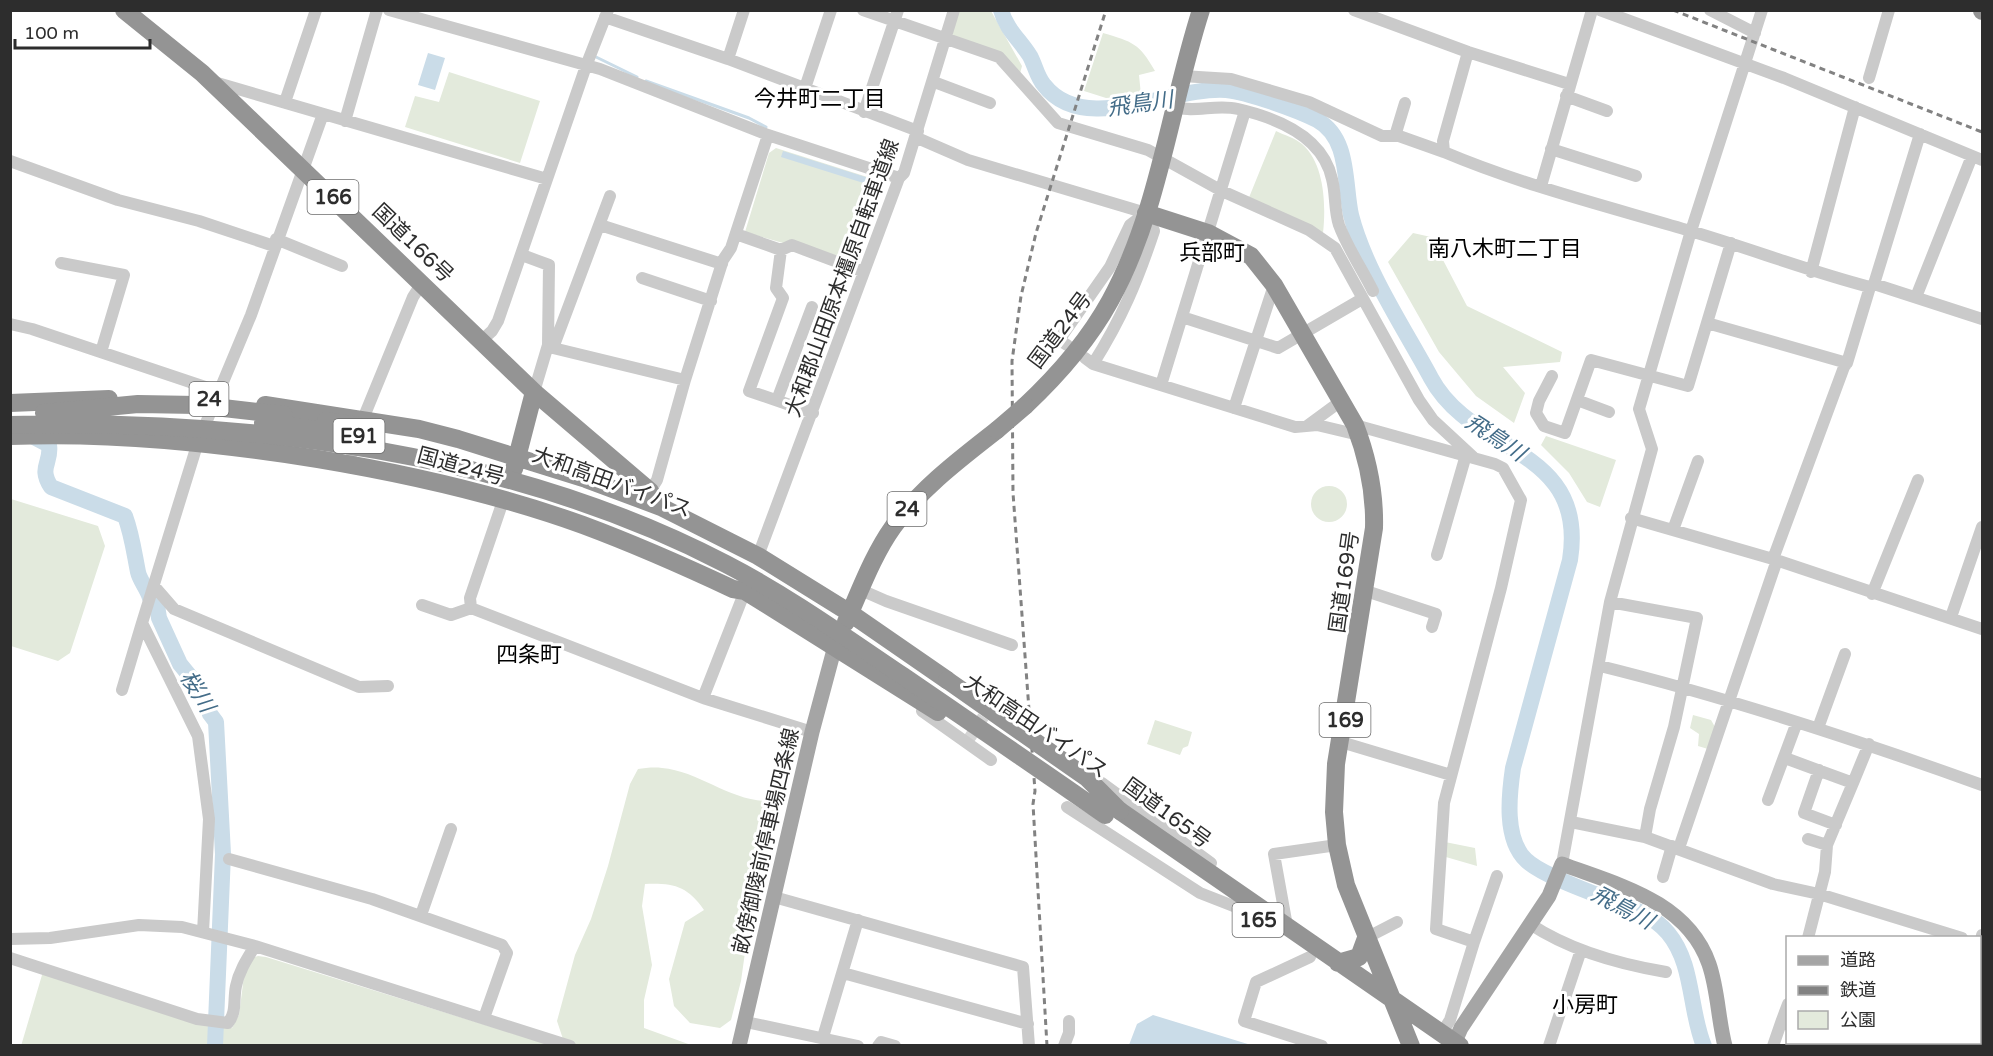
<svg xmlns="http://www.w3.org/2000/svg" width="1993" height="1056" viewBox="0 0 1993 1056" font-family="'Varela Round','Noto Sans JP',sans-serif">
	<rect width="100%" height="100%" fill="#fff"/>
	<path fill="#e3eadc" d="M 958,11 L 991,11 L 1022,66 L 1019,77 L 1002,55 L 954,37 L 952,34 Z
		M 1103,33 C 1133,42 1139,43 1155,71 L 1139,75 L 1141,95 L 1106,98 L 1084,91 Z
		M 449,72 L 540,101 L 520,163 L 405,127 L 415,96 L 439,102 Z
		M 1276,131 C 1284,135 1295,138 1302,144 C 1325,164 1326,206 1323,233 L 1248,200 Z
		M 776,148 L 880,181 L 883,187 L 857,256 L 846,261 L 745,232 L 769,153 Z
		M 1413,233 L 1431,237 L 1467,306 L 1562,352 L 1560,362 L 1503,367 L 1525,393 L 1514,423 L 1476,396 L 1439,352 L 1388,262 Z
		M 1546,436 L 1616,460 L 1600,507 L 1587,502 L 1569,473 L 1541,445 Z
		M1311 504a18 18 0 1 1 36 0a18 18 0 1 1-36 0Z
		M 11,499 L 98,526 L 105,546 L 70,653 L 58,661 L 11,646 Z
		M 1693,715 L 1711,720 L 1715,727 L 1708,749 L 1698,746 L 1699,734 L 1690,728 Z
		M 1155,720 L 1192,732 L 1188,746 L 1183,748 L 1180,755 L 1147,744 Z
		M 791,729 L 798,748 L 774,828 L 749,924 L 741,981 L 731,1020 L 720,1028 L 690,1023 L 674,1006 L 669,979 L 685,922 L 704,910 C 687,886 674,883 645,884 L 642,906 L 652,965 L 644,1000 L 644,1028 L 691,1045 L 565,1045 L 557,1021 L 575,955 L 591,919 L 608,866 L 630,784 L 638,769 C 645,768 654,767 662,768 C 698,771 729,800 766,801 L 783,741 Z
		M 1440,841 L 1475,848 L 1477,866 L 1439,855 Z
		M 258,956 L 266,957 L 550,1045 L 21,1046 L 42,975 L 47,974 L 232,1028 L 239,1015 L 244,976 L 252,958 Z"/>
	<path fill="#cadce8" d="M 428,53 L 445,58 L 435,90 L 418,85 Z
		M 783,151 L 875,180 L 873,186 L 781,157 Z
		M 1153,1015 L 1251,1045 L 1129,1045 L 1137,1024 Z"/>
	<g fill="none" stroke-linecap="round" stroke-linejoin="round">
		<path stroke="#cadce8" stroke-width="3" d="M 596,57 L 637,77
			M 646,81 L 749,118 L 766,127"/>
		<path stroke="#cadce8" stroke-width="16" d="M 1001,10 C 1006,29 1020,40 1030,56 C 1035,65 1037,77 1044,85 C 1084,137 1172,86 1226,90 C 1247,92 1298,110 1317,120 C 1350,138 1344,183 1351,215 C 1365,270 1404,328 1431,378 C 1472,455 1588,446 1570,560 L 1513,768 C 1509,795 1504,839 1526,860 C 1541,875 1592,893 1613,901 C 1632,908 1655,917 1668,933 C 1694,964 1689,1010 1704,1046
			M 28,434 L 49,445 C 52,463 38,467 51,487 L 125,516 C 132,535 134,552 138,572 C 140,581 147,588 150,598 L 156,599 L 159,618 L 180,664 L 202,691 L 210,714 L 216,722 L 223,854 L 215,1046"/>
		<path stroke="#d5d5d5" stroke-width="12" stroke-dasharray="12 6" stroke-linecap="butt" d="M 967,742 L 991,705"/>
		<path stroke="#cacaca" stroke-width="12" d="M 389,10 L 600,69 L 768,135 L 899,178
			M 863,10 L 999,57 L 1058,123 L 1148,150 L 1222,191 L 1309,230 L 1335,248 L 1419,400 L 1433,420 L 1473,457
			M 1354,10 L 1468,52 L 1569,84
			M 1600,10 L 1784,78 L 1982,160
			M 1710,10 L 1755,33
			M 605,17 L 728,59 L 918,131
			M 1468,52 L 1443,141 L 1444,152 C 1522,185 1606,206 1687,230 C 1749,248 1808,271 1870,287 L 1874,284 L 1982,319
			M 728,59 L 744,10
			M 1182,76 L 1231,79 L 1248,84 L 1309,102 L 1382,136 L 1399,136 L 1444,152
			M 1869,78 L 1889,10
			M 214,82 L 547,179
			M 934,82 L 990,103
			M 805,88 L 831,10
			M 1566,96 L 1607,111
			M 285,102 L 316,10
			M 1174,107 C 1195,113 1216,104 1238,109 C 1277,118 1323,137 1332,179 C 1336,194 1334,210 1339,225 C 1347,247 1362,269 1373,291
			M 864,112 L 898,10
			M 345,121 L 377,10
			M 1395,136 L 1405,103
			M 915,137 L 968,160 L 1146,213
			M 1551,149 L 1636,176
			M 10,161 L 118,200 L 199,221 L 274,246
			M 1541,186 L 1592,10
			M 600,225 L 722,264
			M 736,234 L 781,250 L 792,245 L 864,272
			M 276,239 L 342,266
			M 781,250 L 776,288 L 783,298 L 749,391 L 813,413
			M 522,255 L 549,265 L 548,345 L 534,392
			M 61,263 L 124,275 L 101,352
			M 1811,272 L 1855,107
			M 642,278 L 711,301
			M 1874,284 L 1920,134
			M 1916,297 L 1972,156
			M 1182,317 L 1278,348 L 1362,299
			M 1707,323 L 1847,363
			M 10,324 L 32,329 L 220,392
			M 481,341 L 492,331 L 498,321 L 586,66 L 608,10
			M 548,345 L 553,348 L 610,196
			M 1067,345 L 1059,340 L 1110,267 L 1130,225 L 1146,213
			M 553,348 L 685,380
			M 1085,358 L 1093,364 L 1295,427 L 1317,425 L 1359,435
			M 1093,364 C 1122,318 1137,282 1154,231 L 1146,213
			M 1552,376 L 1539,401 L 1536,413 L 1544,426 L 1565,433 L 1591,360 L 1688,386 L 1731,243
			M 1161,385 L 1245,111
			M 777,400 L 812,307
			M 1577,400 L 1609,412
			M 1234,408 L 1274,285
			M 1355,425 L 1495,464 L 1503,468 L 1521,500 L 1501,588 L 1444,803 L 1436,929 L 1474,942 L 1450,1020 L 1442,1033
			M 1307,426 L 1341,401
			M 352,453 L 363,419 L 413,297 L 422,283
			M 650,491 L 657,480 L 685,380 L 723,260 L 731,248 L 768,135
			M 1631,518 L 1773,559 L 1982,629
			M 1673,530 L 1698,461
			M 1437,555 L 1466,455
			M 758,556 L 899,178 L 904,173 L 954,10
			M 1773,559 L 1844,367 L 1847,363 L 1870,287
			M 154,586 L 174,609 L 359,687 L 388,686
			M 861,590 L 886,601 L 1012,645
			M 1366,591 L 1436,614 L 1432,627
			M 1872,594 L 1918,480
			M 1610,602 L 1697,618 L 1674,727 L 1650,809 L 1645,837
			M 422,605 L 451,615 L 471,608 L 703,698 L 812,732
			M 471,608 L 470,598 L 503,501
			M 1951,617 L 1982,527
			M 1600,666 C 1730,698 1857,740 1982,785
			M 122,690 L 142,623
			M 703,698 L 745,591
			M 922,711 L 991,760
			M 1818,728 L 1845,654
			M 1341,742 L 1451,775
			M 1785,758 L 1853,783 L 1869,744
			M 1819,770 L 1804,813 L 1836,825
			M 1102,783 L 1211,863
			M 1768,800 L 1797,722
			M 1067,807 L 1200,893 L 1241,909
			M 1571,822 L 1645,837 L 1773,884 L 1819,894 L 1962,938
			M 1808,839 L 1827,845
			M 1679,848 L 1777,560
			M 229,859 L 372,899 L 502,945 L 507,953 L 484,1018
			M 1562,864 L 1610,602 L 1652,449 L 1639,409 L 1691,231 L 1762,10
			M 1663,877 L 1672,846
			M 774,897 L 1023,967 L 1029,1046
			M 421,915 L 451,829
			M 1530,924 C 1571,951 1618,964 1666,972
			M 1287,926 L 1274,854 L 1337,845
			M 203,932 L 209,819 L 198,736 L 142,623 L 198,442 L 251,315 L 323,114
			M 1366,938 L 1397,922
			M 1808,938 L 1825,872 L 1827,845 L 1853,783
			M 10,939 L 50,938 L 139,925 L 182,927 L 255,946 L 570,1046
			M 1474,942 L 1497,876
			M 1980,946 L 1982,935
			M 1310,957 L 1256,982 L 1244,1021 L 1322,1046
			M 10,958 L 197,1019 L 228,1023 C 237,1012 233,1000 236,986 C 239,971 247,959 255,946
			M 843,973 L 1028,1024
			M 1980,984 L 1982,978
			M 1782,1020 L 1788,1004
			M 746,1022 L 858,1046
			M 823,1037 L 858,920
			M 1819,1042 L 1827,1046
			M 878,1046 L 881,1042 L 895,1046
			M 1064,1046 L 1069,1033 L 1069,1021
			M 1549,1046 L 1581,950
			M 1773,1046 L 1782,1020 L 1788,1025
			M 1942,1046 L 1944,1042"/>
		<path stroke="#a5a5a5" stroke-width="15" d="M 739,1046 L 812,732 L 835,646
			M 1453,1046 L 1461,1028 L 1549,896 L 1562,864 C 1618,885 1687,901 1709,964 C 1718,990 1718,1019 1725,1046"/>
		<path stroke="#949494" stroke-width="18" d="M 124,10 L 202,73 L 534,392 L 650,491 L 654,503 L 661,507
			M 1982,10 L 1982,11
			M 1146,213 L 1208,233 L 1251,256 L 1274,285 L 1355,425 C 1368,459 1375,492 1374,528 L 1336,764 L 1334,812 L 1337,845 L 1346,885 L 1411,1046
			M 10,403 L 109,399
			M 265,405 L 419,429 L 458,439 L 586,479 L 661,507 L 758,556 L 850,613 L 947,680
			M 1025,406 C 1058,375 1088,341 1110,301 C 1159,212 1170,106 1201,10
			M 10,436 C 114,432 216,443 318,459 C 408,474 497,494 583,525 C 634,544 684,566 733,589 L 745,591 L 938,712
			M 514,469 L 534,392
			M 846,622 C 860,591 873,555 893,527 C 920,489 960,459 997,430
			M 1120,811 L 1460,1046
			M 1338,963 L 1359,957 L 1366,938"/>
		<path stroke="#828282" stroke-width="3" stroke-dasharray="6 4.5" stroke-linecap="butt" d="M 1673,10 L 1982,132
			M 1047,1046 L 1033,804 L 1035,791 L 1013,493 L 1012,361 L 1021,296 L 1036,233 L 1106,10"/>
		<path stroke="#949494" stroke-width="18" d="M 44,413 L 138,404 L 197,405 L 284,415
			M 326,421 L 372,428
			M 263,423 L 340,433
			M 10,425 C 250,419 511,452 726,564 C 788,596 845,637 903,676 C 970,722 1038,768 1105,815
			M 997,430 L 1025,406
			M 947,680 L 1087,778 L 1120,811"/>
	</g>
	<g text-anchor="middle" stroke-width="6" stroke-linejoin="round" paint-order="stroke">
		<g fill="#fff" stroke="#6c6c6c" stroke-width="1.5">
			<rect x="307.5" y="180" width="51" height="34" rx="4.5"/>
			<rect x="189.5" y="382" width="39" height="34" rx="4.5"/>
			<rect x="333.5" y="419" width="51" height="34" rx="4.5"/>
			<rect x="887.5" y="492" width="39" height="34" rx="4.5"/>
			<rect x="1319.5" y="703" width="51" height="34" rx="4.5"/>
			<rect x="1232.5" y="903" width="51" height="34" rx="4.5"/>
		</g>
		<g font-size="20" font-weight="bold" fill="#2d2d2d">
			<text x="333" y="204">166</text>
			<text x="209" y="406">24</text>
			<text x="359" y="443">E91</text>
			<text x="907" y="516">24</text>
			<text x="1345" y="727">169</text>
			<text x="1258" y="927">165</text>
		</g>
		<g font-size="21" fill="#2d2d2d" stroke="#fff">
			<text transform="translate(413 243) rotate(44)" y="7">国道166号</text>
			<text transform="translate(842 278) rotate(-70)" y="7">大和郡山田原本橿原自転車道線</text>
			<text transform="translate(1060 330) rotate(-53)" y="7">国道24号</text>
			<text transform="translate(461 466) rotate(15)" y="7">国道24号</text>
			<text transform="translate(612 482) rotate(20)" y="7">大和高田バイパス</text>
			<text transform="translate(1344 582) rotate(-82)" y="7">国道169号</text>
			<text transform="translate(1036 726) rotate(34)" y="7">大和高田バイパス</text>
			<text transform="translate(1167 813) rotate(36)" y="7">国道165号</text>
			<text transform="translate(766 841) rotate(-77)" y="7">畝傍御陵前停車場四条線</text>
		</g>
		<g font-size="22" fill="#000" stroke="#fff">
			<text x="820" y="106">今井町二丁目</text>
			<text x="1505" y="256">南八木町二丁目</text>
			<text x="1212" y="260">兵部町</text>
			<text x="529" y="662">四条町</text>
			<text x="1585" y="1012">小房町</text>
		</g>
		<g font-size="22" font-style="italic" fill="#436c88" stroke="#fff">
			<text transform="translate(1140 103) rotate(-8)" y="8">飛鳥川</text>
			<text transform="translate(1496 437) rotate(33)" y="8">飛鳥川</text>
			<text transform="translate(198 691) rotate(58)" y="8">桜川</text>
			<text transform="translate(1623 907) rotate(28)" y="8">飛鳥川</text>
		</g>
	</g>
	<rect width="1993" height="1056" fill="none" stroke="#2d2d2d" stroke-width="24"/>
	<rect x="1786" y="936" width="195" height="108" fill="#ffffff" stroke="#ababab" stroke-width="1.5"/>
	<rect x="1798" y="956" width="30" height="9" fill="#a5a5a5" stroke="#ababab" stroke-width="1.5"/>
	<text x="1840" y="966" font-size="18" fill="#2d2d2d">道路</text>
	<rect x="1798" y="986" width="30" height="9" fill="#828282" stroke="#ababab" stroke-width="1.5"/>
	<text x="1840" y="996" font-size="18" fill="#2d2d2d">鉄道</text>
	<rect x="1798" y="1011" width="30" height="18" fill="#e3eadc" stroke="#ababab" stroke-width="1.5"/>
	<text x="1840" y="1026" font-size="18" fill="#2d2d2d">公園</text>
	<path d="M15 39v9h135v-9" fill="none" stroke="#2d2d2d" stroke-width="3"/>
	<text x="24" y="39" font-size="18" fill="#2d2d2d" stroke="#ffffff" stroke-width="4.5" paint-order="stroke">100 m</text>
</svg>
